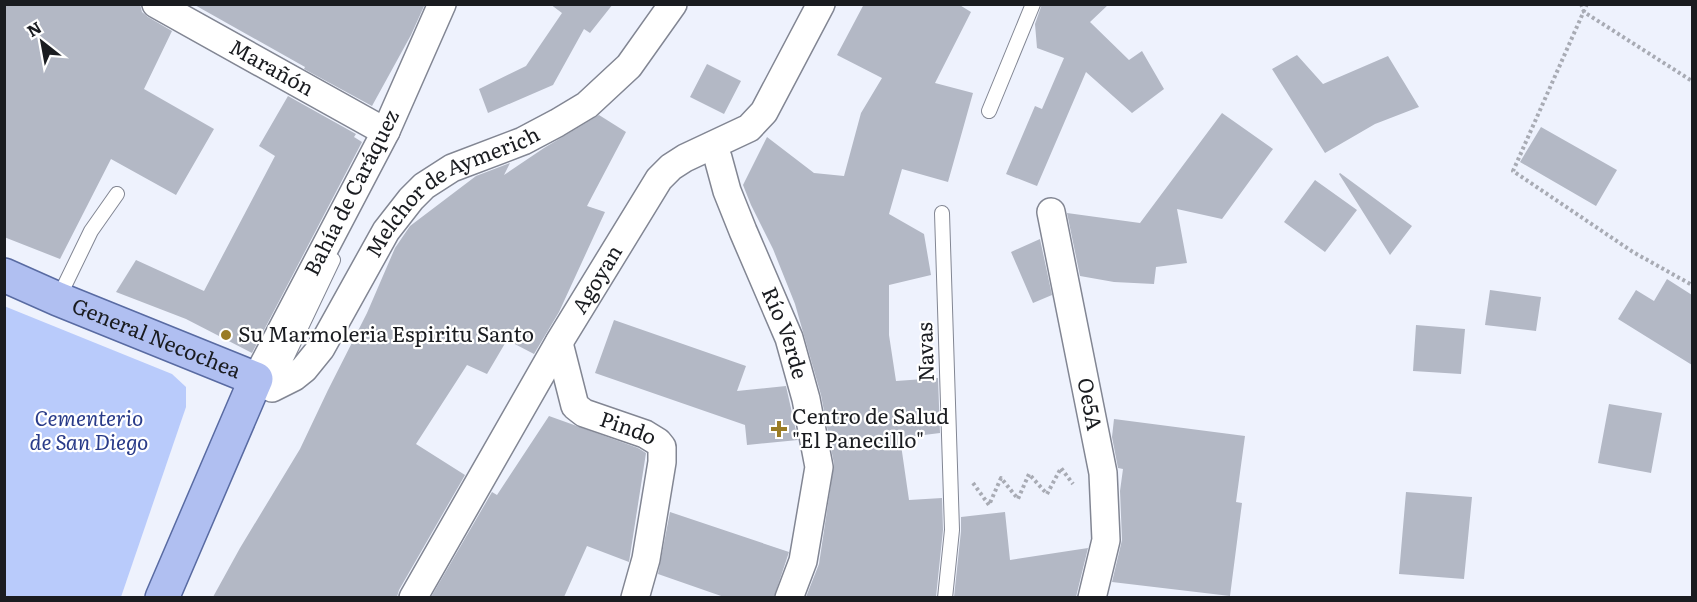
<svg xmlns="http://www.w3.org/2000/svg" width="1697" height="602" viewBox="0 0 1697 602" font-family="Literata,serif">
	<rect width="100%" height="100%" fill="#eef2fd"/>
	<path fill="#b9cbfb" d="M 4,306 L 172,374 L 186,387 L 186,407 L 121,597 L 5,597 Z"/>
	<path fill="#b3b8c5" d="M 4,4 L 140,4 L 142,12 L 148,17 L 172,31 L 144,89 L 214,129 L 176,195 L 111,159 L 60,259 L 4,237 Z
		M 193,4 L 425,4 L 411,35 L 372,106 L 304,69 L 305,67 Z
		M 550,4 L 613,4 L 590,33 L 584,29 L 553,85 L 488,113 L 479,89 L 526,66 L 562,13 Z
		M 864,4 L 958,4 L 971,12 L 935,83 L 973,93 L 948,182 L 902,169 L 889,214 L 924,234 L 931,275 L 889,285 L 889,335 L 896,381 L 938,378 L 940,433 L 900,438 L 909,500 L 942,498 L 943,530 L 936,597 L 806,597 L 819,564 L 834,464 L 821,395 L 795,304 L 773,249 L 751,205 L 743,185 L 767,137 L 814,173 L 844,176 L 861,113 L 882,78 L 837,55 Z
		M 1042,4 L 1109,4 L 1090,22 L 1129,60 L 1142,51 L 1164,89 L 1132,113 L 1086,72 L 1037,186 L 1006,174 L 1035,106 L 1042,109 L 1064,58 L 1037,48 L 1035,24 Z
		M 1297,55 L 1323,84 L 1388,56 L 1419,107 L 1375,124 L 1325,153 L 1272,69 Z
		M 707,64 L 741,81 L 724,114 L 690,97 Z
		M 288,96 L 356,134 L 354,137 L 362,142 L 252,353 L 186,319 L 116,292 L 136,260 L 204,291 L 275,156 L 259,146 Z
		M 1222,113 L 1273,149 L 1222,219 L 1177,209 L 1187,263 L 1156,267 L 1154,284 L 1114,282 L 1080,276 L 1067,213 L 1140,223 Z
		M 599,115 L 626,132 L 587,206 L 605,212 L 559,312 L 534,354 L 507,340 L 487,374 L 467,365 L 416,444 L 465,475 L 399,590 L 397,597 L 213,597 L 240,548 L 300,449 L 328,390 L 367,313 L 395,248 L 410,226 L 476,176 L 510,163 L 504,175 L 544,148 Z
		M 1541,127 L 1617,170 L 1596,206 L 1520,162 Z
		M 1340,173 L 1412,226 L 1390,255 L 1339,174 Z
		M 1315,180 L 1357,210 L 1325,252 L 1284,222 Z
		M 1040,239 L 1052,295 L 1033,303 L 1011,252 Z
		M 1667,279 L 1692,295 L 1692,365 L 1618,319 L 1636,290 L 1654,301 Z
		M 1490,290 L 1541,297 L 1536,331 L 1485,325 Z
		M 614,320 L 746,366 L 737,391 L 786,386 L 798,440 L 747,445 L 745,425 L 595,373 Z
		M 1416,325 L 1465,329 L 1461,374 L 1413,371 Z
		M 1609,404 L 1662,413 L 1651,473 L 1598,463 Z
		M 549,416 L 638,448 L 646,453 L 629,562 L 587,546 L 564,597 L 431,597 L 492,492 L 497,495 Z
		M 1114,419 L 1245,436 L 1236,502 L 1242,503 L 1230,596 L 1112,582 L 1122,540 L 1120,491 L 1123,469 L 1118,468 L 1112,437 Z
		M 1406,492 L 1472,497 L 1464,579 L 1399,574 Z
		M 670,512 L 789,552 L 774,597 L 724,597 L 658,574 Z
		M 1005,512 L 1010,560 L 1088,548 L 1076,597 L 954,597 L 961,531 L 961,517 Z"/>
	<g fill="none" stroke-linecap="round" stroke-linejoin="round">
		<defs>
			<path id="lane" d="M 989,111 L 1033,4
				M 942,213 L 952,530 L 945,598
				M 58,299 L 91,231 L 117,194
				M 274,384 L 333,260"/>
			<g id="street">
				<path id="s1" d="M 156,4 L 375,126 L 386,131"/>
				<path id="s2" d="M 442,4 L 386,131 L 256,379 L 272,388 L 294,377 L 304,369 L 321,348 L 386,231 L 411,199 L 424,186 L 452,168 L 523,141 L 557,123 L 587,105 L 629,66 L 673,4"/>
				<path id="s3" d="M 712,146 L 718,158 L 727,191 L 743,231 L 789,338 L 806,399 L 819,467 L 803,561 L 789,598"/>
				<path id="s4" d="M 1051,212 L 1103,473 L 1106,540 L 1092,598"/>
				<path id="s5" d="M 559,343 L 575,406 L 584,413 L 645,434 L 658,442 L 662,447 L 662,462 L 646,559 L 635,598"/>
				<path id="s6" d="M 413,598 L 561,339 L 659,179 L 671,167 L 685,158 L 749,128 L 764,112 L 821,4"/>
			</g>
			<g id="primary">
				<path id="s7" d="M 4,275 L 58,299 L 256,379 L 162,598"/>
			</g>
		</defs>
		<use href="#lane" stroke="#828693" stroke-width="16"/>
		<use href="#street" stroke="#828693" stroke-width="30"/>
		<use href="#primary" stroke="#596ba2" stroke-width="36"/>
		<path stroke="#a8abb4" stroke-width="4" stroke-dasharray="3 3" stroke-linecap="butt" d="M 1581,4 L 1584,12 L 1692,81
			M 1587,4 L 1513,171 L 1633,252 L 1692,285
			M 973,483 L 989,505 L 1001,478 L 1018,499 L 1029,474 L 1047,494 L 1061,468 L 1073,484"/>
		<use href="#lane" stroke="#fff" stroke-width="14"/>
		<use href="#street" stroke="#fff" stroke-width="27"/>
		<use href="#primary" stroke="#b0bff1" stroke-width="33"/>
	</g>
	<g fill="#9a7c25" stroke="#fff" stroke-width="2">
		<circle cx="226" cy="335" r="6"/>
		<path d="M776 420h6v6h6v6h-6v6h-6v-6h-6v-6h6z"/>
	</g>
	<g text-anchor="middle" stroke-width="4.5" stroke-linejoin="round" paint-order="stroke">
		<g font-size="21" fill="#1a1c20" stroke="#fff">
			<text dy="7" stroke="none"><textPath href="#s1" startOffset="132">Marañón</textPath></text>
			<text transform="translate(352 193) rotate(-63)" y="7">Bahía de Caráquez</text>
			<text dy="7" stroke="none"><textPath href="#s2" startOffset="714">Melchor de Aymerich</textPath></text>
			<text dy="7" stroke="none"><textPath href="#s6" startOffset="368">Agoyan</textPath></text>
			<text dy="7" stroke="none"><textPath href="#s3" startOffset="201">Río Verde</textPath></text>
			<text dy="7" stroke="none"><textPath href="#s7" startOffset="165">General Necochea</textPath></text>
			<text transform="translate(926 352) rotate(-92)" y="7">Navas</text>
			<text dy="7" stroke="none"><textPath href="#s4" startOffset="196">Oe5A</textPath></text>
			<text dy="7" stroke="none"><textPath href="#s5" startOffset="123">Pindo</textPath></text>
		</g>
		<g font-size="21" fill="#1a1c20" stroke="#fff" text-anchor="start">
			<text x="238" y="342">Su Marmoleria Espiritu Santo</text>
			<text x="792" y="424">Centro de Salud<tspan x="792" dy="24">"El Panecillo"</tspan></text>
		</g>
		<g font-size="21" font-style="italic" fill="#293b89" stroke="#fff">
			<text x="89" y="426">Cementerio<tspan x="89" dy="24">de San Diego</tspan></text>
		</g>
	</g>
	<rect width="1697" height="602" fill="none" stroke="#1a1c20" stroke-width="12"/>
	<g transform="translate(42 42) rotate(329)" stroke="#ffffff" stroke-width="4.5" paint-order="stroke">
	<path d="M0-4.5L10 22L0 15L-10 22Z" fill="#1a1c20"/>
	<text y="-9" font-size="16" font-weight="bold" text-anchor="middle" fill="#1a1c20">N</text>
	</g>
</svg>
